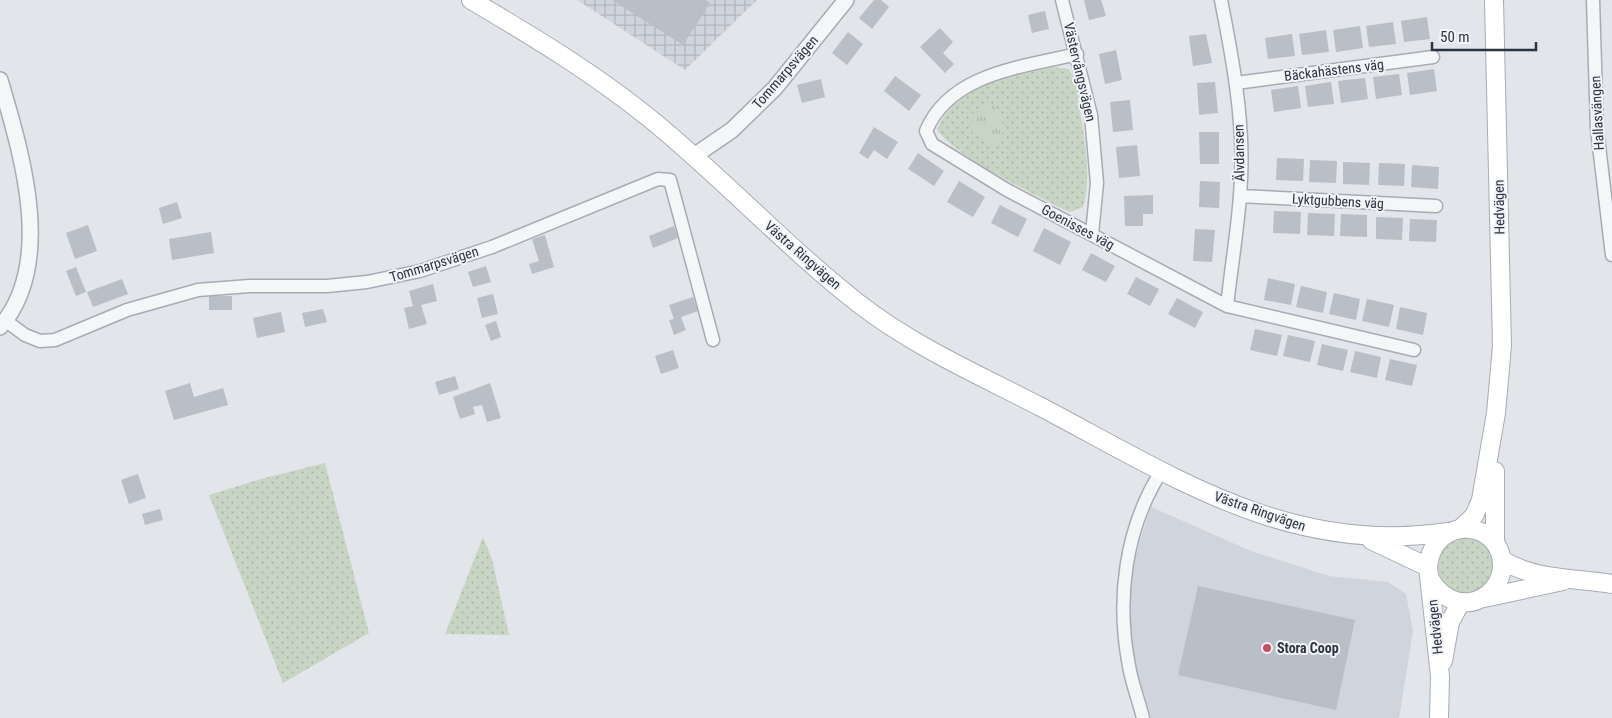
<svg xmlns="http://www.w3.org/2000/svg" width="1612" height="718" viewBox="0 0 1612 718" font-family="'Roboto Condensed',sans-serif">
	<defs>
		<pattern id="industrial-grid" width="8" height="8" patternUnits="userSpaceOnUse" patternTransform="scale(1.25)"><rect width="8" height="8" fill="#d0d4dc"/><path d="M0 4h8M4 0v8" fill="none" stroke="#b3b6be"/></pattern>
		<pattern id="grass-dots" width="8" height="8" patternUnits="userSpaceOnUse" patternTransform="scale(1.25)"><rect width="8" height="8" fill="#c8d4c4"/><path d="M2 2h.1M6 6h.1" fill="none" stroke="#acb6aa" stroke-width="1.8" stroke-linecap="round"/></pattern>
		<pattern id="park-tufts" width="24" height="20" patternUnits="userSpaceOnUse" patternTransform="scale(1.25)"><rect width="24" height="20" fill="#c8d4c4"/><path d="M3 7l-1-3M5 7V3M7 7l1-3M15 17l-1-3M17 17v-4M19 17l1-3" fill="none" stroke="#acb6aa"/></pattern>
	</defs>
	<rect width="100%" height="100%" fill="#e2e5ea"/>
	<path fill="#d0d4dc" d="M 1151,507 L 1251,551 L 1329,576 L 1388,582 L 1406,594 L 1413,631 L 1399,718 L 1151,718 L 1135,663 L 1129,614 L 1132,573 L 1139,544 Z"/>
	<path fill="url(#industrial-grid)" d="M 577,0 L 757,0 L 685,70 Z"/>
	<path fill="url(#grass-dots)" d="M 1053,67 L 1069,69 L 1075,80 C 1080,117 1094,171 1083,207 L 1069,212 C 1034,194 959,159 937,130 C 956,84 1010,78 1053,67 Z
		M 325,463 L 369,633 L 283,683 L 209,495 L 261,479 Z
		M1436 566a29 29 0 1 1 58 0a29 29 0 1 1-58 0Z
		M 483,537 L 492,559 L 509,635 L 445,634 Z"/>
	<path fill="url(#park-tufts)" d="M 989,102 L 1002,115 L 1003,132 L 995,147 L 973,133 L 970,115 Z"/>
	<path fill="#b9bec7" d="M 612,0 L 706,0 L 710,3 L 683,45 Z
		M 874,0 L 881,0 L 889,7 L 872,29 L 859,18 Z
		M 1084,0 L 1101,0 L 1106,16 L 1089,20 Z
		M 1045,11 L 1049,29 L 1032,33 L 1028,15 Z
		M 1427,17 L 1430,39 L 1404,42 L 1401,21 Z
		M 1393,22 L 1396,44 L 1369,47 L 1366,26 Z
		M 1360,26 L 1363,48 L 1336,52 L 1333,30 Z
		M 940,28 L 953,42 L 943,53 L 954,64 L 945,73 L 920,47 Z
		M 1326,30 L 1329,52 L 1302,55 L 1299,34 Z
		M 848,32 L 863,44 L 847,65 L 832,53 Z
		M 1206,34 L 1212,63 L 1193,66 L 1189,36 Z
		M 1292,34 L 1295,56 L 1268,59 L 1265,38 Z
		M 1116,50 L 1122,80 L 1105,84 L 1099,54 Z
		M 1434,69 L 1437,91 L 1410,95 L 1407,73 Z
		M 1399,74 L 1402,95 L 1376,99 L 1373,77 Z
		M 895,76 L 921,95 L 909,111 L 884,91 Z
		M 1365,78 L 1368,99 L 1341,103 L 1338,81 Z
		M 821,79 L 825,97 L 802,103 L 797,85 Z
		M 1215,82 L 1218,113 L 1199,115 L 1197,83 Z
		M 1331,82 L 1334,104 L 1308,107 L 1305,86 Z
		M 1298,86 L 1301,108 L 1274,112 L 1271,90 Z
		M 1130,100 L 1133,130 L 1113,132 L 1110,102 Z
		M 874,127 L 898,142 L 887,159 L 874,150 L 868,159 L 859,153 Z
		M 1199,132 L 1219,132 L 1219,164 L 1200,164 Z
		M 1137,145 L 1140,176 L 1119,178 L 1116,147 Z
		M 918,153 L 944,171 L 934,186 L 908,169 Z
		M 1277,158 L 1304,159 L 1303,181 L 1276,180 Z
		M 1310,160 L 1337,161 L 1336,183 L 1309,182 Z
		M 1343,162 L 1370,163 L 1369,185 L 1343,184 Z
		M 1379,163 L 1405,164 L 1404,186 L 1378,185 Z
		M 1412,165 L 1439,167 L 1438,189 L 1411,187 Z
		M 959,181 L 985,197 L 973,217 L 947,202 Z
		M 1200,181 L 1220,182 L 1219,208 L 1199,207 Z
		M 1153,195 L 1153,214 L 1143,214 L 1143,226 L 1125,226 L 1124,196 Z
		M 177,202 L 182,218 L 163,224 L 159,208 Z
		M 1000,205 L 1027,219 L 1018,237 L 991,223 Z
		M 1274,211 L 1301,212 L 1300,234 L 1273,233 Z
		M 1308,213 L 1335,214 L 1334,236 L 1307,235 Z
		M 1341,214 L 1367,215 L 1367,237 L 1340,236 Z
		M 1376,217 L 1403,218 L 1402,240 L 1376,239 Z
		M 1410,219 L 1437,220 L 1436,242 L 1409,241 Z
		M 88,225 L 97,251 L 75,259 L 66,233 Z
		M 674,226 L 678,238 L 653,248 L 649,236 Z
		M 1044,228 L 1071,242 L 1060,265 L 1033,251 Z
		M 1195,229 L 1215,230 L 1212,262 L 1193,261 Z
		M 211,232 L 214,253 L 172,260 L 169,239 Z
		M 545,235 L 554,267 L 532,274 L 529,264 L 539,261 L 532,239 Z
		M 1091,253 L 1115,266 L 1106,282 L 1082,270 Z
		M 486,266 L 491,282 L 473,287 L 468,272 Z
		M 76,267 L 86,292 L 76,296 L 66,271 Z
		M 1136,277 L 1159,289 L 1150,306 L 1127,294 Z
		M 1268,278 L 1295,284 L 1291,305 L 1264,300 Z
		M 122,279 L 128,294 L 93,307 L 87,292 Z
		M 433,284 L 437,301 L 421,305 L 427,324 L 409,329 L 404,308 L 413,306 L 409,291 Z
		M 1301,286 L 1327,292 L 1323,313 L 1296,307 Z
		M 1334,293 L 1360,299 L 1356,320 L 1329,314 Z
		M 493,294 L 498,314 L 482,318 L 477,298 Z
		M 209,296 L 232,296 L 232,310 L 209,310 Z
		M 693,297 L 698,311 L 681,317 L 686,330 L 674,335 L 669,320 L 674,319 L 669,305 Z
		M 1177,298 L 1203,312 L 1195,328 L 1168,314 Z
		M 1367,299 L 1394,305 L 1389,327 L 1362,321 Z
		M 1400,307 L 1427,313 L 1423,335 L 1396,329 Z
		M 323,309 L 327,322 L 305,327 L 302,313 Z
		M 281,312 L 285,332 L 257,338 L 253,318 Z
		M 496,321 L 501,337 L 491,341 L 485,325 Z
		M 1255,329 L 1282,335 L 1277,356 L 1250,350 Z
		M 1288,335 L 1315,341 L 1310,362 L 1283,356 Z
		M 1322,344 L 1348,350 L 1343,371 L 1317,365 Z
		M 673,350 L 679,368 L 661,374 L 655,356 Z
		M 1355,351 L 1381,357 L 1377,378 L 1350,372 Z
		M 1390,359 L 1417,365 L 1412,386 L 1385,380 Z
		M 455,376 L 459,389 L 439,395 L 435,382 Z
		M 190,383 L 194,397 L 223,388 L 228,405 L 174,420 L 165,391 Z
		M 490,383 L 501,418 L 487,422 L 482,405 L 473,407 L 475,414 L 460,419 L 453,397 Z
		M 138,474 L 146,498 L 129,504 L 121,480 Z
		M 160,509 L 163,520 L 145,525 L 142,514 Z
		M 1198,586 L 1355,620 L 1336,710 L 1178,675 Z"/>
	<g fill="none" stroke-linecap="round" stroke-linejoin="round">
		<defs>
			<path id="minor" d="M 1062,0 L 1091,115 L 1097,183 L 1092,234
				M 1221,0 C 1230,46 1239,93 1241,139 C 1244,195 1233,251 1227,306
				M 1593,0 L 1597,129 L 1612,255
				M 1077,54 C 1023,67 950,73 926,131 L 932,144 L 1007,190 L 1227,306 L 1414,350
				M 1236,83 L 1433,57
				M 1240,196 L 1436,206
				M 6,321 L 25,335 L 40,341 L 55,340 L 127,310 L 198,290 L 249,286 L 327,286 L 367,282 L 420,271 L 492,247 L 658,179 L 670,180 L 713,340
				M 1143,718 C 1139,701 1132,684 1129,666 C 1116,599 1125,528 1162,470"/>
			<path id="tertiary" d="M 0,80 C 21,152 56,263 0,327
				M 694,156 L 732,130 L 775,88 L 846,0"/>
			<path id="secondary" d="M 471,0 C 532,36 592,72 648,117 C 720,175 784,245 858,303 C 913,346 979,375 1041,407 C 1174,477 1291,556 1448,532
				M 1461,528 L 1474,516 L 1481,500 L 1496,413 L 1502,346 L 1494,0
				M 1371,540 L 1428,567
				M 1495,543 L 1495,471
				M 1502,560 C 1534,580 1576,578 1612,584
				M 1430,579 C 1442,600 1466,611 1488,594 C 1496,588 1501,578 1502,568 C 1504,519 1433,513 1428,567 L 1440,676 L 1439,718
				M 1484,598 L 1563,581
				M 1443,661 L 1450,622 L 1461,602"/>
		</defs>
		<use href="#minor" stroke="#a7acb4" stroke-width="15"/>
		<use href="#tertiary" stroke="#a7acb4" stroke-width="18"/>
		<use href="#secondary" stroke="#a7acb4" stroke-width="20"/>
		<use href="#minor" stroke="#f5f6f8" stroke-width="12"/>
		<use href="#tertiary" stroke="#f5f6f8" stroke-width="15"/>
		<use href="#secondary" stroke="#fff" stroke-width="18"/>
	</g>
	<circle fill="#ca4c5f" stroke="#f2f4f7" stroke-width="2" cx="1267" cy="648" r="5"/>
	<g text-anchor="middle" stroke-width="4" stroke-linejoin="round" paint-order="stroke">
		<g font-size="14" fill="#2b3341" stroke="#f2f4f7">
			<text transform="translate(1334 70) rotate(-7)" y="5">Bäckahästens väg</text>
			<text transform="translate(785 72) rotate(-49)" y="5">Tommarpsvägen</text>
			<text transform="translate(1080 72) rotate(77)" y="5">Västervångsvägen</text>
			<text transform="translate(1597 113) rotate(-93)" y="5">Hallasvängen</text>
			<text transform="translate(1239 153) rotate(-91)" y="5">Älvdansen</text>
			<text transform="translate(1338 201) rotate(3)" y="5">Lyktgubbens väg</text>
			<text transform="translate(1499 207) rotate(-91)" y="5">Hedvägen</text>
			<text transform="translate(1078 227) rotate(28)" y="5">Goenisses väg</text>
			<text transform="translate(803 255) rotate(41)" y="5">Västra Ringvägen</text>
			<text transform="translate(434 264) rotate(-17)" y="5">Tommarpsvägen</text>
			<text transform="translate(1260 511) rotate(19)" y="5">Västra Ringvägen</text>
			<text transform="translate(1435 627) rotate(-96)" y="5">Hedvägen</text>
		</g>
		<g font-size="14" font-weight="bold" fill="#2b3341" stroke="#f2f4f7" text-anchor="start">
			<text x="1277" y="653">Stora Coop</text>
		</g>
	</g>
	<path d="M1432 42v8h104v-8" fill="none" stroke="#2b3341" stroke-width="2.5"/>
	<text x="1440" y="42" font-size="15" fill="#2b3341" stroke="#f2f4f7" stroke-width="4" paint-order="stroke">50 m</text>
</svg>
